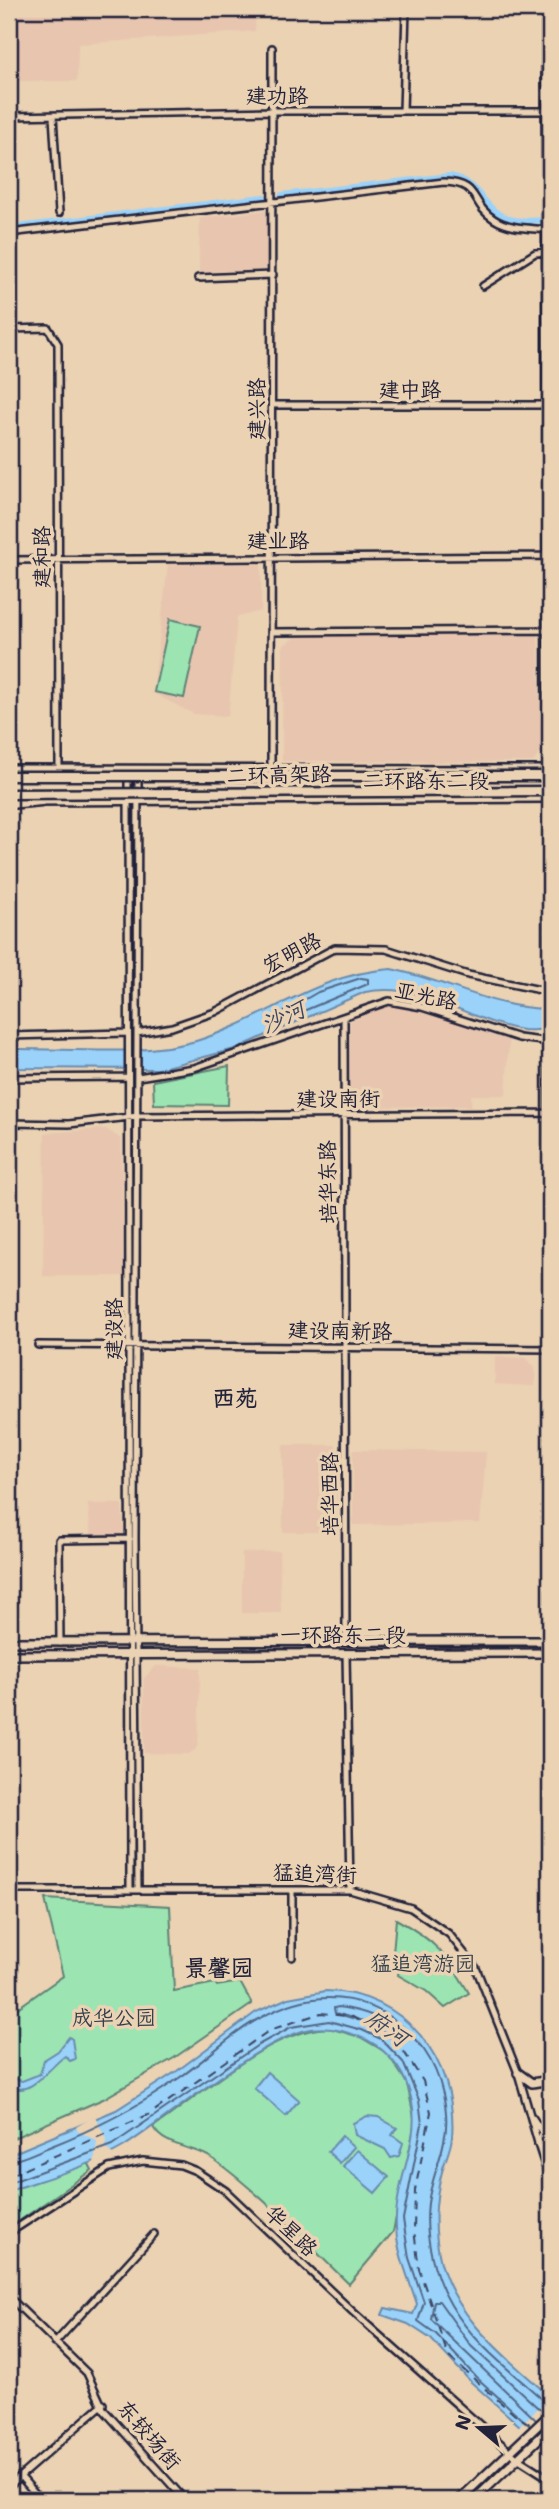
<svg xmlns="http://www.w3.org/2000/svg" width="559" height="2509" viewBox="0 0 559 2509" font-family="Mali,'LXGW WenKai TC',sans-serif">
	<rect width="100%" height="100%" fill="#ead2b3"/>
	<filter id="ink" filterUnits="userSpaceOnUse"><feTurbulence type="fractalNoise" baseFrequency=".0143" numOctaves="2"/><feDisplacementMap in="SourceGraphic" scale="14" xChannelSelector="R" yChannelSelector="G"/><feConvolveMatrix kernelMatrix="1 2 1 2 8 2 1 2 1" color-interpolation-filters="sRGB"/></filter>
	<g filter="url(#ink)">
		<path fill="#e8c5af" d="M 9,9 L 256,9 L 255,31 L 78,44 L 77,81 L 9,81 Z
			M 270,210 L 268,270 L 199,272 L 200,218 Z
			M 261,564 L 261,611 L 237,617 L 228,716 L 194,714 L 153,693 L 168,565 Z
			M 538,633 L 541,752 L 533,762 L 282,761 L 283,646 L 295,637 Z
			M 391,1004 L 422,1010 L 509,1038 L 506,1095 L 471,1095 L 471,1106 L 358,1107 L 351,1101 L 349,1089 L 350,1021 Z
			M 106,1129 L 121,1139 L 124,1276 L 43,1276 L 45,1133 Z
			M 495,1357 L 526,1358 L 535,1368 L 535,1386 L 495,1384 Z
			M 283,1445 L 336,1445 L 337,1532 L 283,1532 Z
			M 353,1450 L 486,1452 L 480,1523 L 353,1525 Z
			M 88,1504 L 122,1504 L 124,1536 L 91,1536 Z
			M 279,1551 L 281,1613 L 242,1613 L 242,1553 Z
			M 156,1666 L 200,1668 L 198,1744 L 195,1750 L 188,1754 L 144,1753 L 144,1678 Z"/>
		<path fill="#9ce4b2" stroke="#5f8376" stroke-width="2" d="M 170,619 L 200,626 L 184,698 L 154,692 Z
			M 229,1066 L 228,1105 L 154,1104 L 153,1081 Z
			M 45,1899 L 170,1906 L 174,1991 L 215,1983 L 217,1986 L 240,1982 L 252,2004 L 174,2058 L 103,2099 L 9,2140 L 9,2014 L 63,1976 Z
			M 396,1919 C 436,1941 446,1954 469,1993 L 445,2008 L 426,1991 L 398,1975 L 401,1958 L 393,1953 Z
			M 329,2028 L 360,2037 L 387,2053 L 407,2083 L 415,2122 L 393,2232 L 349,2284 C 305,2242 263,2195 213,2159 C 196,2146 164,2148 153,2127 C 203,2094 268,2030 329,2028 Z
			M 88,2162 L 92,2170 L 9,2228 L 9,2191 Z"/>
		<path fill="#9ad2fa" stroke="#6a8cae" stroke-width="2" d="M 391,969 C 444,979 496,1010 550,1009 L 550,1029 C 541,1029 532,1031 523,1030 C 468,1022 424,980 365,992 L 235,1049 L 158,1069 L 9,1068 L 9,1049 C 67,1048 141,1057 196,1041 C 267,1019 315,974 391,969 Z
			M 326,1991 C 405,1992 458,2061 452,2137 C 451,2148 446,2158 443,2168 C 434,2199 433,2231 441,2263 C 458,2322 507,2357 550,2397 L 550,2453 L 471,2382 L 431,2339 L 408,2324 L 382,2315 L 385,2308 L 413,2314 L 417,2304 C 408,2276 394,2246 396,2217 C 397,2178 420,2140 412,2102 C 407,2076 392,2053 367,2040 C 350,2032 330,2026 311,2029 C 260,2038 171,2117 123,2147 C 89,2167 46,2178 9,2191 L 9,2155 L 116,2110 L 177,2071 L 256,2012 L 288,1998 Z
			M 69,2037 L 72,2039 L 75,2059 L 70,2061 L 65,2056 C 48,2068 32,2097 9,2087 L 9,2077 L 22,2081 L 40,2074 L 44,2060 L 58,2051 Z
			M 267,2072 L 299,2100 L 286,2116 L 254,2088 Z
			M 367,2116 L 378,2117 L 397,2128 L 392,2135 L 403,2143 L 399,2156 L 391,2158 L 385,2149 L 355,2135 L 353,2123 Z
			M 342,2136 L 354,2147 L 340,2163 L 328,2152 Z
			M 357,2150 L 389,2177 L 375,2193 L 343,2166 Z"/>
		<path fill="#ead2b3" d="M 95,2116 L 106,2139 L 105,2148 L 114,2155 L 94,2163 L 97,2141 L 78,2131 L 76,2127 Z
			M 550,2397 L 550,2445 L 543,2452 L 517,2428 Z"/>
		<g fill="none" stroke-linecap="round" stroke-linejoin="round">
			<path stroke="#526887" stroke-width="2" d="M 361,978 L 368,979 L 368,984 L 289,1017 L 284,1015 L 285,1011 L 318,992 Z
				M 339,2007 C 358,2010 392,2018 399,2037 L 394,2039 L 366,2022 L 335,2013 L 334,2008 Z
				M 9,2161 C 22,2160 36,2152 49,2147 C 95,2129 138,2107 179,2078 C 207,2059 230,2034 260,2018 C 322,1983 381,1994 424,2050 C 441,2074 451,2113 444,2141 C 440,2162 431,2181 428,2203 C 424,2236 434,2277 451,2305 C 473,2343 511,2371 543,2400 L 550,2402
				M 9,2183 L 112,2145 L 258,2045 L 291,2027 L 329,2021 L 362,2030 L 381,2039 L 403,2062 L 419,2100 L 422,2124 L 403,2219 L 409,2258 L 424,2302 L 418,2321 L 436,2334 L 476,2377 L 530,2426
				M 536,2420 L 431,2319 L 434,2301 L 439,2301 L 471,2346 L 537,2407 L 546,2411"/>
			<path stroke="#9ad2fa" stroke-width="6" d="M 282,195 L 450,176 C 478,180 482,208 506,218 C 519,223 536,220 550,220
				M 9,228 L 264,197"/>
			<path stroke="#3a4561" stroke-width="2" stroke-dasharray="9 7" stroke-linecap="butt" d="M 9,2176 L 150,2114 L 270,2030 L 321,2013 L 353,2017 L 399,2044 L 423,2081 L 431,2112 L 415,2190 L 414,2230 L 419,2269 L 448,2356 L 515,2415 L 533,2426"/>
			<defs>
				<path id="minor" d="M 545,9 L 550,1525
					M 403,111 L 406,9
					M 9,116 L 272,111 L 550,111
					M 53,116 L 59,213
					M 9,233 L 444,182 C 481,183 469,203 494,219 C 509,229 531,228 548,230
					M 198,278 L 273,275
					M 483,286 L 535,253 L 548,252
					M 9,329 L 48,328 L 58,344 L 59,770
					M 273,405 L 548,405
					M 9,560 L 548,556
					M 272,632 L 548,630
					M 271,771 L 272,48
					M 128,774 L 130,1888
					M 138,775 L 135,1539 L 138,1888
					M 344,1018 L 346,1642
					M 137,1033 L 172,1027 L 215,1012 L 335,948 L 386,949 L 468,975 L 550,992
					M 9,1036 L 127,1033
					M 138,1077 L 194,1068 L 389,1001 L 422,1007 L 519,1038 L 550,1042
					M 9,1078 L 127,1077
					M 9,1123 L 69,1124 L 138,1116 L 550,1113
					M 38,1345 L 550,1349
					M 550,1641 L 550,1591
					M 60,1643 L 59,1540 L 130,1539
					M 346,1653 L 350,1890
					M 9,1890 L 350,1890 L 411,1908 L 449,1934 L 476,1968 L 518,2073 L 538,2143
					M 292,1957 L 292,1890
					M 532,2117 L 544,2135
					M 9,2233 L 109,2168 L 143,2161 L 181,2165 L 196,2171 L 226,2191 L 353,2312 L 517,2458 L 550,2479
					M 9,2297 L 87,2373 L 104,2410 L 185,2500
					M 55,2343 L 154,2234
					M 20,2476 L 41,2500
					M 9,2486 L 103,2404"/>
				<path id="major" d="M 9,769 L 550,770
					M 37,801 L 550,798
					M 9,1642 L 550,1641
					M 9,1655 L 550,1653
					M 518,2073 L 532,2083 L 550,2080
					M 550,2116 L 539,2144 L 550,2178
					M 550,2132 L 546,2142 L 550,2154
					M 459,2500 L 550,2414
					M 474,2500 L 550,2428"/>
				<path id="highway" d="M 9,804 L 41,801"/>
			</defs>
			<use href="#minor" stroke="#22223b" stroke-width="10"/>
			<use href="#major" stroke="#22223b" stroke-width="12"/>
			<use href="#highway" stroke="#22223b" stroke-width="13"/>
			<use href="#minor" stroke="#ead2b3" stroke-width="5"/>
			<use href="#major" stroke="#ead2b3" stroke-width="7"/>
			<use href="#highway" stroke="#ead2b3" stroke-width="8"/>
			<defs>
				<path id="highway-bridge" d="M 9,776 L 550,776
					M 9,794 L 550,791"/>
			</defs>
			<use href="#highway-bridge" stroke="#22223b" stroke-width="13" stroke-linecap="butt"/>
			<use href="#highway-bridge" stroke="#ead2b3" stroke-width="8"/>
		</g>
	</g>
	<g text-anchor="middle" stroke-width="7" stroke-linejoin="round" paint-order="stroke">
		<g font-size="21" fill="#22223b" stroke="#ead2b3">
			<text x="277" y="103">建功路</text>
			<text x="410" y="397">建中路</text>
			<text transform="translate(257 409) rotate(-90)" y="7">建兴路</text>
			<text x="278" y="548">建业路</text>
			<text transform="translate(42 557) rotate(-90)" y="7">建和路</text>
			<text transform="translate(279 775) rotate(-1)" y="7">二环高架路</text>
			<text x="426" y="788">二环路东二段</text>
			<text transform="translate(292 953) rotate(-28)" y="7">宏明路</text>
			<text transform="translate(426 996) rotate(12)" y="7">亚光路</text>
			<text x="338" y="1106">建设南街</text>
			<text transform="translate(328 1182) rotate(-91)" y="7">培华东路</text>
			<text transform="translate(114 1329) rotate(-90)" y="7">建设路</text>
			<text transform="translate(340 1331) rotate(1)" y="7">建设南新路</text>
			<text transform="translate(330 1494) rotate(-90)" y="7">培华西路</text>
			<text x="343" y="1642">一环路东二段</text>
			<text transform="translate(315 1874) rotate(2)" y="7">猛追湾街</text>
			<text transform="translate(291 2231) rotate(44)" y="7">华星路</text>
			<text transform="translate(149 2435) rotate(49)" y="7">东较场街</text>
		</g>
		<g font-size="21" fill="#343f4d" stroke="#ead2b3">
			<text x="423" y="1971">猛追湾游园</text>
			<text x="114" y="2025">成华公园</text>
		</g>
		<g font-size="23" font-style="italic" fill="#3a4561" stroke="#ead2b3">
			<text transform="translate(283 1017) rotate(-25)" y="8">沙河</text>
			<text transform="translate(387 2028) rotate(35)" y="8">府河</text>
		</g>
		<g font-size="23" font-weight="bold" fill="#22223b" stroke="#ead2b3">
			<text x="235" y="1406">西苑</text>
			<text x="219" y="1976">景馨园</text>
		</g>
	</g>
	<rect width="559" height="2509" fill="none" stroke="#ead2b3" stroke-width="35"/>
	<rect x="18" y="18" width="524" height="2474" fill="none" stroke="#22223b" stroke-width="2.5" filter="url(#ink)"/>
	<g transform="translate(479 2428) rotate(289)" stroke="#ead2b3" stroke-width="5" paint-order="stroke">
	<path d="M0-5L12 26L0 18L-12 26Z" fill="#22223b"/>
	<text y="-10" font-size="19" font-weight="bold" text-anchor="middle" fill="#22223b">N</text>
	</g>
</svg>
